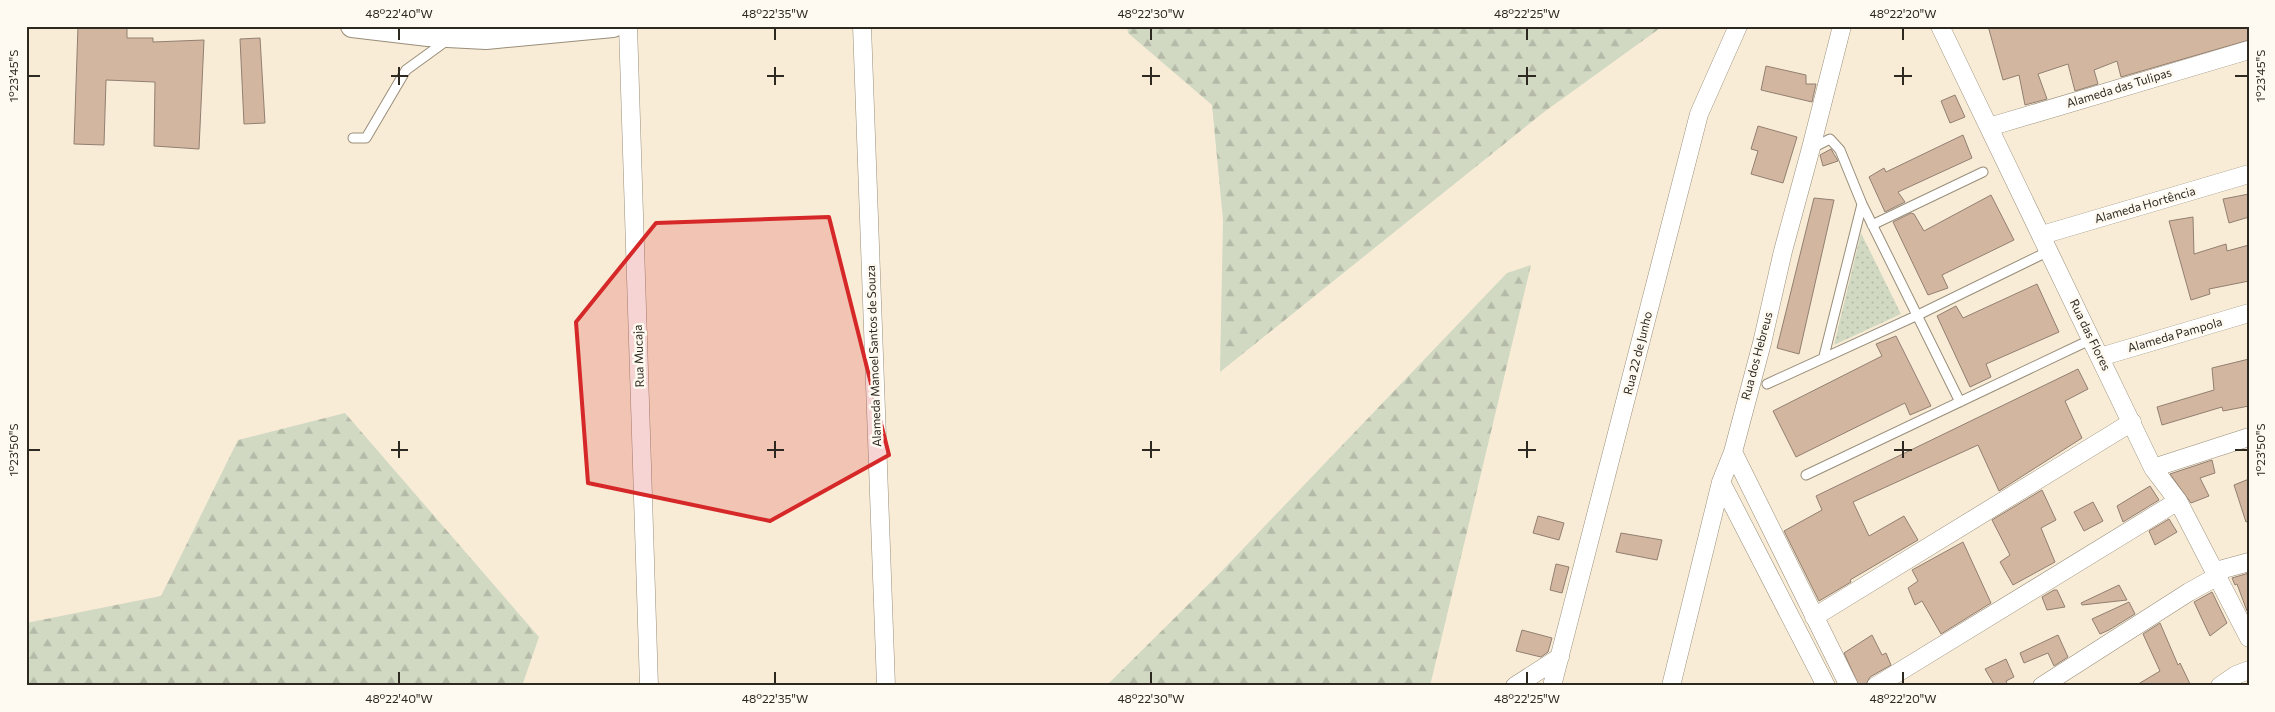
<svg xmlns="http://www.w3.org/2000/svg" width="2275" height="712" viewBox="0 0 2275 712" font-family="Commissioner,sans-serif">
	<defs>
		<pattern id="forest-firs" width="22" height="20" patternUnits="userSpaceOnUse" patternTransform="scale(1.25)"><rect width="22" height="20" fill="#d1d9c3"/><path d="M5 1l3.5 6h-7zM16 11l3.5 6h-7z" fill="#b4baa7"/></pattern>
		<pattern id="park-dots" width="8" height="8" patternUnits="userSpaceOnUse" patternTransform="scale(1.25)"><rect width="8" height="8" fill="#d1d9c3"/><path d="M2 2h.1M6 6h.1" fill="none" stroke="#b4baa7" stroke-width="1.8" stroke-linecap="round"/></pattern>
	</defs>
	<rect width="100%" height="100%" fill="#f8ecd6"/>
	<path fill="url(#forest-firs)" d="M 1127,26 L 1663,26 L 1544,112 L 1220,372 L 1223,220 L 1212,105 L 1128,33 Z
		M 1531,265 L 1430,686 L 1106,686 L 1217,576 L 1507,273 Z
		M 345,413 L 539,637 L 522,686 L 26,686 L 26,623 L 161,596 L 238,440 Z"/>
	<path fill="url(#park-dots)" d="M 1861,233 L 1901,314 L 1834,345 Z"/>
	<path fill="#d2b6a0" stroke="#927f71" d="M 78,26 L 127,28 L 127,38 L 153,38 L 153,42 L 204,40 L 199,149 L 154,146 L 155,82 L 106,80 L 104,145 L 74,144 Z
		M 1988,26 L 2249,26 L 2249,40 L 2121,77 L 2117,61 L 2094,70 L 2098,84 L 2075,91 L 2068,64 L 2038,74 L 2047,99 L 2025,105 L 2019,75 L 2003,80 Z
		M 260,38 L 265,123 L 244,124 L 240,39 Z
		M 1766,66 L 1806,75 L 1806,84 L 1816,84 L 1812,102 L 1761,90 Z
		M 1955,95 L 1965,117 L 1950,123 L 1941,101 Z
		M 1758,126 L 1797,137 L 1783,183 L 1751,174 L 1758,151 L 1751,149 Z
		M 1963,135 L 1972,158 L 1898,192 L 1905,202 L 1885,212 L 1869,177 L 1884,168 L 1886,172 Z
		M 1831,149 L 1838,161 L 1823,166 L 1820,155 Z
		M 2249,194 L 2249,217 L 2229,223 L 2223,199 Z
		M 1991,195 L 2014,240 L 1942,275 L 1948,288 L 1928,295 L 1893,222 L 1911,213 L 1914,214 L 1924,231 Z
		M 1814,198 L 1834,200 L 1799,354 L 1777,348 Z
		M 2193,217 L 2194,254 L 2226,244 L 2227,251 L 2249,245 L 2249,281 L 2209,289 L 2210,294 L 2191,300 L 2169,221 Z
		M 2037,284 L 2059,332 L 1986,364 L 1991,377 L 1970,387 L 1937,316 L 1956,306 L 1963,318 Z
		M 1896,336 L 1931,406 L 1910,415 L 1905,403 L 1796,457 L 1773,411 L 1882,356 L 1876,344 Z
		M 2249,359 L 2249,406 L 2223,411 L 2222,407 L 2162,425 L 2157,407 L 2214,390 L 2212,368 Z
		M 2078,369 L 2088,389 L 2065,401 L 2082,438 L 1999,491 L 1978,445 L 1853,502 L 1869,536 L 1904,516 L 1918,540 L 1850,580 L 1851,582 L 1819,601 L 1784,531 L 1822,510 L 1816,496 Z
		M 2212,460 L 2215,473 L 2200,478 L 2209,496 L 2191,503 L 2170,474 Z
		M 2249,479 L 2249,521 L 2246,522 L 2234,485 Z
		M 2150,486 L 2159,500 L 2123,522 L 2117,506 Z
		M 2042,490 L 2056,520 L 2041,528 L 2055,562 L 2013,585 L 2000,562 L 2010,555 L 1992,520 Z
		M 2093,502 L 2103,521 L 2084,531 L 2074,512 Z
		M 1538,516 L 1564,523 L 1559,540 L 1533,533 Z
		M 2169,519 L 2177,532 L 2155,545 L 2149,531 Z
		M 1621,533 L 1662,540 L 1657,560 L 1616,552 Z
		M 1963,542 L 1991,603 L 1941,634 L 1922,601 L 1915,605 L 1908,588 L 1918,581 L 1912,570 Z
		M 1556,564 L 1569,567 L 1562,593 L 1550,590 Z
		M 2249,573 L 2249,611 L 2247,611 L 2237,584 L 2235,585 L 2232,578 Z
		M 2119,585 L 2127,600 L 2082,605 L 2081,603 Z
		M 2054,590 L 2057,590 L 2065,607 L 2047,610 L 2042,597 Z
		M 2212,592 L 2227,623 L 2210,636 L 2194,602 Z
		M 2129,602 L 2135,614 L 2109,630 L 2100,634 L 2092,619 Z
		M 2160,623 L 2178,665 L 2180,663 L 2191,686 L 2135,686 L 2160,671 L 2143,634 Z
		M 1522,630 L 1552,638 L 1548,652 L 1541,657 L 1516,651 Z
		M 1872,635 L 1882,655 L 1886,653 L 1891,665 L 1870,677 L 1865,686 L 1859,686 L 1844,653 Z
		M 2058,635 L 2068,657 L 2054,666 L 2048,653 L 2024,663 L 2020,653 Z
		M 2006,659 L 2014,677 L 2006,681 L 2008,686 L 1995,686 L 1985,669 Z"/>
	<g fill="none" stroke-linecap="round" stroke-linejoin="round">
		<defs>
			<path id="service" d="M 353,138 L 366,138 L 406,70 L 446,41
				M 1812,148 L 1830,139 L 1840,150 L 1862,204 L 1960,402
				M 1872,225 L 1983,172
				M 1824,356 L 1862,204
				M 1767,384 L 1918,315 L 2049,251
				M 1806,475 L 2092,339"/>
			<path id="minor" d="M 628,26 L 649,686
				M 862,26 L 886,686
				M 1940,26 L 2153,468 L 2178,501 L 2249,638
				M 1989,127 L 2249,50
				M 2042,235 L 2249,174
				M 2100,357 L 2249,313
				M 1733,452 L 1849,686
				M 2153,468 L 2249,437
				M 1721,482 L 1826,686
				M 2216,571 L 2249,562
				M 1814,617 L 2132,422
				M 1515,686 L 1560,657
				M 1552,686 L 1699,114 L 1738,26
				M 1671,686 L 1721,482 L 1733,452 L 1762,343 L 1783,251 L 1811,148 L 1842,26
				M 1876,686 L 2178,501
				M 2042,686 L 2189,592 L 2218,576
				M 2220,686 L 2236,675 L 2249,670"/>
			<path id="tertiary" d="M 352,26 L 428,35 L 486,38 L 613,26"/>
		</defs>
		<use href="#service" stroke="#998e7a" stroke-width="11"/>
		<use href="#minor" stroke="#998e7a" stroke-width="19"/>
		<use href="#tertiary" stroke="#998e7a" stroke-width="24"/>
		<use href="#service" stroke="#fff" stroke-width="9"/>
		<use href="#minor" stroke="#fff" stroke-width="18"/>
		<use href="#tertiary" stroke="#fff" stroke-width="22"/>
	</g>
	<path fill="#d62828" fill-opacity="0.2" stroke="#d62828" stroke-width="4" stroke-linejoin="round" d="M 829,217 L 889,455 L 770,521 L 588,483 L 576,322 L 656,223 Z"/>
	<path fill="none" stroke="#2d2820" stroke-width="2" d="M 399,28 L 399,40M 775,28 L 775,40M 1151,28 L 1151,40M 1527,28 L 1527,40M 1903,28 L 1903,40M 399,67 L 399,85M 775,67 L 775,85M 1151,67 L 1151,85M 1527,67 L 1527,85M 1903,67 L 1903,85M 28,76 L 40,76M 391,76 L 408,76M 767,76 L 784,76M 1142,76 L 1160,76M 1518,76 L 1536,76M 1894,76 L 1912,76M 2235,76 L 2248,76M 399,441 L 399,458M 775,441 L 775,458M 1151,441 L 1151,458M 1527,441 L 1527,458M 1903,441 L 1903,458M 28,450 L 40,450M 391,450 L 408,450M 767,450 L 784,450M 1142,450 L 1160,450M 1518,450 L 1536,450M 1894,450 L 1912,450M 2235,450 L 2248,450M 399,672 L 399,684M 775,672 L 775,684M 1151,672 L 1151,684M 1527,672 L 1527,684M 1903,672 L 1903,684"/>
	<g text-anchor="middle" stroke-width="5" stroke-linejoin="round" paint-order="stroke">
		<g font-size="12" fill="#2d2820" stroke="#fffaf1">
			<text transform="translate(2119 88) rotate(-17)" y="4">Alameda das Tulipas</text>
			<text transform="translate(2145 205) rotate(-16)" y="4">Alameda Hortência</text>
			<text transform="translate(2090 335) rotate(64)" y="4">Rua das Flores</text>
			<text transform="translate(2175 335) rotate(-16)" y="4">Alameda Pampola</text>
			<text transform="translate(1638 353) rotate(-76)" y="4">Rua 22 de Junho</text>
			<text transform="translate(639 356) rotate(-92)" y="4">Rua Mucaja</text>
			<text transform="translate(874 356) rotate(-92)" y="4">Alameda Manoel Santos de Souza</text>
			<text transform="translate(1757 356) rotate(-75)" y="4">Rua dos Hebreus</text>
		</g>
	</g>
	<rect width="2275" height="712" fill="none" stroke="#fffaf1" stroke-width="55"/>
	<rect x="28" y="28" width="2220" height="656" fill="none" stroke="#2d2820" stroke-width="2"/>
	<g font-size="12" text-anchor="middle" fill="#2d2820">
		<text x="399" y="18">48°22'40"W</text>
		<text x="775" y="18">48°22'35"W</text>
		<text x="1151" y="18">48°22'30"W</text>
		<text x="1527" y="18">48°22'25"W</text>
		<text x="1903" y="18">48°22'20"W</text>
		<text transform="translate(14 76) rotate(-90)" y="4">1°23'45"S</text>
		<text transform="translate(2261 76) rotate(-90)" y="4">1°23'45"S</text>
		<text transform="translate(14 450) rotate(-90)" y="4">1°23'50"S</text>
		<text transform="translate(2261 450) rotate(-90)" y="4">1°23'50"S</text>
		<text x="399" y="703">48°22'40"W</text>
		<text x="775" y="703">48°22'35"W</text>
		<text x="1151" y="703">48°22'30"W</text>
		<text x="1527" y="703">48°22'25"W</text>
		<text x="1903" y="703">48°22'20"W</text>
	</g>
</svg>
